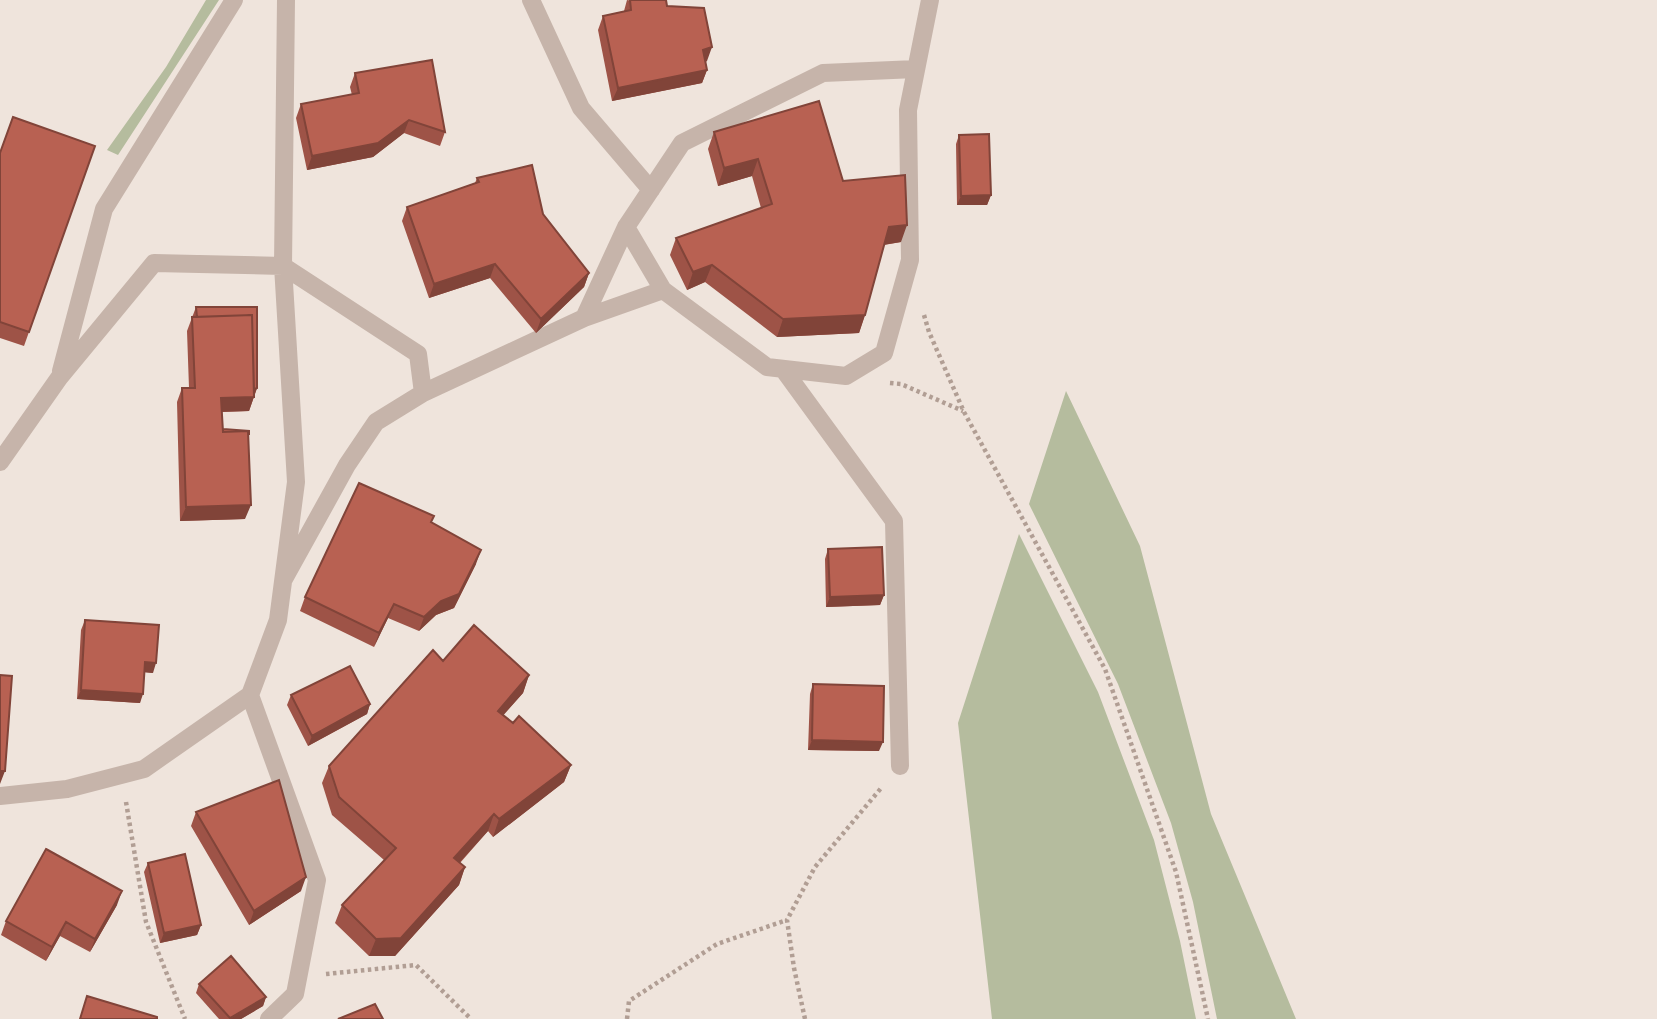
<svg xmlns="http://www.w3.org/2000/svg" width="1657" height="1019" viewBox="0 0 1657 1019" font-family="'Space Grotesk',sans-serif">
	<rect width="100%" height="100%" fill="#efe4dc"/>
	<path fill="#b5bc9e" d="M 206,0 L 219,0 L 118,155 L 107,150 L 166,67 Z
		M 1066,391 L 1140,546 L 1211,814 L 1296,1019 L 1217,1019 L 1193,902 L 1171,823 L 1118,684 L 1029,504 Z
		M 1019,534 L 1098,692 L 1154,840 L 1180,941 L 1196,1019 L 992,1019 L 958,723 Z"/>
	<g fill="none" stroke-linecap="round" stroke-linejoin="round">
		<path stroke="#b19e94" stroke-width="4.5" stroke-dasharray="3.5 3.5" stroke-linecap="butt" d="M 924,315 L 929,332 L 964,412 L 1105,669 L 1176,872 L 1208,1019
			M 890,383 L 901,384 L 963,411
			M 126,802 L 146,922 L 185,1019
			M 326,974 L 416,965 L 471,1019
			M 627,1019 L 629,1001 L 717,944 L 787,920
			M 805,1019 L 794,968 L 787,920 L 815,867 L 882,787"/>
		<path stroke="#c6b4aa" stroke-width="18" d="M 531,0 L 581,108 L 651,190
			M 626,227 L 663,290
			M 584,318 L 626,227 L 682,143 L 823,73 L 916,69
			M 783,369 L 894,521 L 900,766
			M 61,371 L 104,209 L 234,0
			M 0,462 L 59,378 L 154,263 L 283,266 L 418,354 L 423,393
			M 284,579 L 347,465 L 376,422 L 423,393 L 584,318 L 663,290 L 767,367 L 846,376 L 884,353 L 910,260 L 908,110 L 930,0
			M 250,695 L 317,880 L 295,994 L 269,1019
			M 0,796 L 67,789 L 144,769 L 250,695 L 278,620 L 296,482 L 283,266 L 286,0"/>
	</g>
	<path fill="#9e5347" d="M 627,0 L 667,6 L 707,61 L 705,62 L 707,70 L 702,83 L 612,101 L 598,30 L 603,16 L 624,11 Z
		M 355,73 L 445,132 L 440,146 L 404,133 L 373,157 L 307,170 L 296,118 L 301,104 L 352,95 L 350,87 Z
		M 714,132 L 843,181 L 901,242 L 884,245 L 865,315 L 859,333 L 777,337 L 705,282 L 687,290 L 670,255 L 676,238 L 761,208 L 752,176 L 718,186 L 708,149 Z
		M 959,135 L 991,195 L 987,205 L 957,205 L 956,144 Z
		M 95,146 L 24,346 L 0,338 L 0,152 Z
		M 477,178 L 543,214 L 589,273 L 584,287 L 536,333 L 490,278 L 429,298 L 402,221 L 407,207 L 475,183 Z
		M 196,307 L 257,388 L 249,411 L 222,412 L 223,429 L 249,435 L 245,519 L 180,521 L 177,402 L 182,388 L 189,388 L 187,331 Z
		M 432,522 L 476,564 L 454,608 L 436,615 L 419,631 L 388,618 L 374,647 L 300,611 L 305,597 Z
		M 828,549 L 884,595 L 880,605 L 826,607 L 825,559 Z
		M 85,620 L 153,673 L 144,672 L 140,703 L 77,699 L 81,630 Z
		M 443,661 L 529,675 L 523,693 L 503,715 L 571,765 L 564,782 L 493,837 L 488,831 L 460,863 L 465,867 L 459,885 L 395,956 L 369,956 L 335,923 L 342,905 L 384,860 L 332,815 L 322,783 L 329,766 Z
		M 813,684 L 879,751 L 808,750 L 810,694 Z
		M 291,695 L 370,704 L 367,714 L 308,746 L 287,705 Z
		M 196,812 L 301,891 L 249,925 L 191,826 Z
		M 148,863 L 201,925 L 197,935 L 160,943 L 144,872 Z
		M 117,905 L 90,952 L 60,936 L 46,961 L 1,935 L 6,921 Z
		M 199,984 L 266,997 L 263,1006 L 241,1019 L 219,1019 L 196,993 Z"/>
	<path fill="#814439" d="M 712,47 L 707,61 L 698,64 L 703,50 Z
		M 707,70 L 702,83 L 612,101 L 618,88 Z
		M 409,120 L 404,133 L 373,157 L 307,170 L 312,156 Z
		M 758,159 L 752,176 L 718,186 L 724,168 Z
		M 991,195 L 987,205 L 957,205 L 961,196 Z
		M 907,225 L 901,242 L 882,245 L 889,227 Z
		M 495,264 L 490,278 L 429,298 L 434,284 Z
		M 712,265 L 705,282 L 687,290 L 693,272 Z
		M 589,273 L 584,287 L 536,333 L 541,319 Z
		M 865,315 L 859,333 L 777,337 L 783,319 Z
		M 257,388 L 249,411 L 216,412 L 221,398 L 252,389 Z
		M 251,505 L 245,519 L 180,521 L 186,507 Z
		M 481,550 L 476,564 L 454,608 L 436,615 L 419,631 L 424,617 Z
		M 884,595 L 880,605 L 826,607 L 830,597 Z
		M 394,604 L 388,618 L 374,647 L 379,633 Z
		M 145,662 L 156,663 L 153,673 L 142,672 Z
		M 529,675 L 523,693 L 492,728 L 498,711 Z
		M 81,690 L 143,694 L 140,703 L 77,699 Z
		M 370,704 L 367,714 L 308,746 L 312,736 Z
		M 812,740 L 883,742 L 879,751 L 808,750 Z
		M 571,765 L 564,782 L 493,837 L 499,819 Z
		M 0,771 L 5,771 L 0,784 Z
		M 494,814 L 488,831 L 448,875 L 454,858 Z
		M 465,867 L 459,885 L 395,956 L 369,956 L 376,939 Z
		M 306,877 L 301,891 L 249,925 L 254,911 Z
		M 122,891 L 117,905 L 90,952 L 95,939 Z
		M 66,922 L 60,936 L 46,961 L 52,947 Z
		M 201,925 L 197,935 L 160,943 L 164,933 Z
		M 266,997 L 263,1006 L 241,1019 L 230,1019 Z"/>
	<path fill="#b86152" stroke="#814439" stroke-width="2" d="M 630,0 L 666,0 L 667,6 L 704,8 L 712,47 L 703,50 L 707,70 L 618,88 L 603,16 L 631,10 Z
		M 432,60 L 445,132 L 409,120 L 378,143 L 312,156 L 301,104 L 359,93 L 355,73 Z
		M 819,101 L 843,181 L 905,175 L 907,225 L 889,227 L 865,315 L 783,319 L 712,265 L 693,272 L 676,238 L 772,204 L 758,159 L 724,168 L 714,132 Z
		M 13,117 L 95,146 L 29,332 L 0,322 L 0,153 Z
		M 989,134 L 991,195 L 961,196 L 959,135 Z
		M 532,165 L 543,214 L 589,273 L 541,319 L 495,264 L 434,284 L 407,207 L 479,182 L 477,178 Z
		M 196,307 L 257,307 L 257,388 L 254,389 L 252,315 L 197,317 Z
		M 252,315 L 254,397 L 221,398 L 223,432 L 248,431 L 251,505 L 186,507 L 182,388 L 195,388 L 192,317 Z
		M 223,429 L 249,431 L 249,435 L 248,431 L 223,432 Z
		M 359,483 L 434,516 L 431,522 L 481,550 L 459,594 L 441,601 L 424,617 L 394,604 L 379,633 L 305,597 Z
		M 882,547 L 884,595 L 830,597 L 828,549 Z
		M 85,620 L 159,625 L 156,663 L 145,662 L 143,694 L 81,690 Z
		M 474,625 L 529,675 L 498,711 L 513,723 L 519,716 L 571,765 L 499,819 L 494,814 L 454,858 L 465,867 L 401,938 L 376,939 L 342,905 L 396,848 L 339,797 L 329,766 L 433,650 L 443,661 Z
		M 350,666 L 370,704 L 312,736 L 291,695 Z
		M 0,675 L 12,676 L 5,771 L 0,771 Z
		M 813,684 L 884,686 L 883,742 L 812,740 Z
		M 279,780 L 306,877 L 254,911 L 196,812 Z
		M 46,849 L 122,891 L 95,939 L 66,922 L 52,947 L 6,921 Z
		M 185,854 L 201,925 L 164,933 L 148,863 Z
		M 231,956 L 266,997 L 230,1018 L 199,984 Z
		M 87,996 L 157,1017 L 157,1019 L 80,1019 Z
		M 375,1004 L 383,1019 L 338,1019 Z"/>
</svg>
